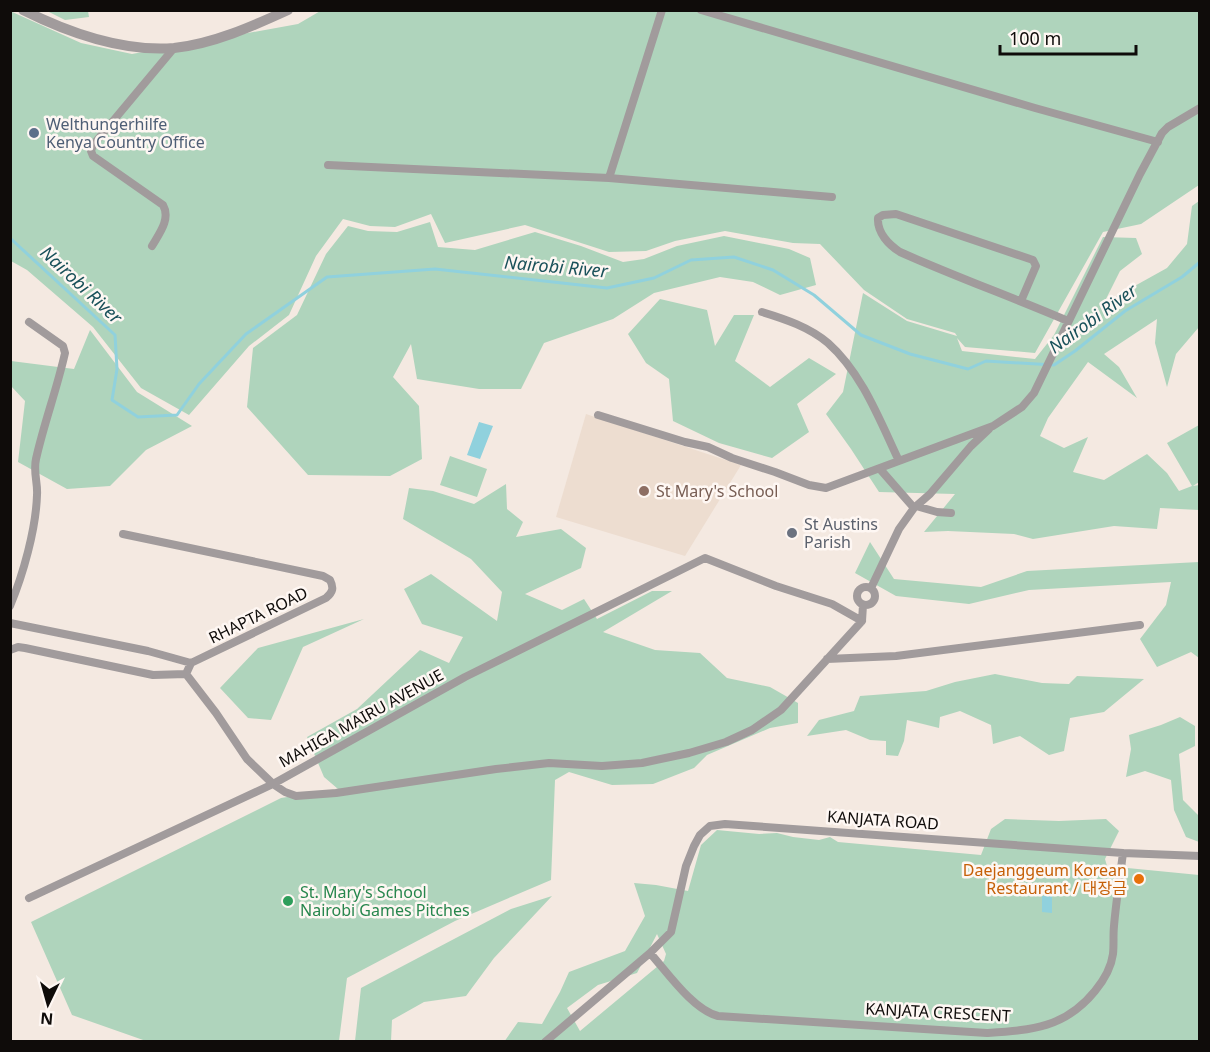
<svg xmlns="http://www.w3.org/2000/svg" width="1210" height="1052" viewBox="0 0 1210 1052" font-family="'Noto Sans','Noto Sans KR',sans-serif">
	<rect width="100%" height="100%" fill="#f4e9e1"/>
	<path fill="#edddd0" d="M 586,414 L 741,465 L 685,556 L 556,517 Z"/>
	<path fill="#afd4bc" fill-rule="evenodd" d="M 322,10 L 1199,11 L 1199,185 L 1141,224 L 1103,232 L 1035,353 L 965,347 L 957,338 L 962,351 L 1035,359 L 1054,335 L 1103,237 L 1136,238 L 1142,254 L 1120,271 L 1104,303 L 1167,268 L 1187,244 L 1192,206 L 1199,201 L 1199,327 L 1176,354 L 1167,387 L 1155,343 L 1157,319 L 1104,354 L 1119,367 L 1137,398 L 1088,362 L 1048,418 L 1040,436 L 1064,448 L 1088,437 L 1073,472 L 1104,480 L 1147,454 L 1167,473 L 1179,491 L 1192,486 L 1167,443 L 1199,425 L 1199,482 L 1193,486 L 1199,485 L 1199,510 L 1160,508 L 1157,529 L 1114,526 L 1033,539 L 1014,534 L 948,531 L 924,532 L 955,494 L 879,492 L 851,449 L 826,414 L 843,392 L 863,293 L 907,321 L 957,336 L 955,333 L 907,319 L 864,290 L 820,244 L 793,243 L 725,231 L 675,241 L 646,251 L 609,252 L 525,225 L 445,243 L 431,214 L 395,227 L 370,226 L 343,219 L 316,256 L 289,315 L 249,346 L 189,415 L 141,388 L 93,327 L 27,270 L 11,261 L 10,11 L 81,43 L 132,54 L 298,24 Z
		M 47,11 L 88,11 L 89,17 L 65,20 Z
		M 430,222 L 438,247 L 475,250 L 535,232 L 581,246 L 623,262 L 644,259 L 677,246 L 724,236 L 789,249 L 810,258 L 816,285 L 780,295 L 753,282 L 720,277 L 654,293 L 613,319 L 544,343 L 521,389 L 479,389 L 417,379 L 411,344 L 393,377 L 419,406 L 422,459 L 390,476 L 308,475 L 247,407 L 253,348 L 297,315 L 326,254 L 348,226 L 368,231 L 397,232 Z
		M 660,299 L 707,310 L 715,346 L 734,315 L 754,315 L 735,361 L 770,387 L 809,358 L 836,374 L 797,404 L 809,432 L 772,458 L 719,443 L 673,421 L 669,379 L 646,363 L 628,334 Z
		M 90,330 L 137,392 L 192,426 L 146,450 L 110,486 L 67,489 L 18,462 L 25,401 L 11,386 L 11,361 L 74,369 Z
		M 450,456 L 487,469 L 477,497 L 440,485 Z
		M 506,484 L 507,509 L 523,522 L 516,537 L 561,529 L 586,548 L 581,568 L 525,594 L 562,610 L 584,599 L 597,619 L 652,591 L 672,591 L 603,632 L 655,650 L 700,653 L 727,678 L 770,687 L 798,703 L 798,723 L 770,728 L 707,755 L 694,768 L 653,784 L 612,785 L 569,772 L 555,780 L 551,880 L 455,921 L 347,978 L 339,1041 L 146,1041 L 72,1015 L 31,922 L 281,798 L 338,789 L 324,777 L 307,737 L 357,709 L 420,650 L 449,663 L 463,637 L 422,624 L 404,589 L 431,574 L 497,621 L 502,592 L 471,559 L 403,519 L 409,488 L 433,491 L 474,504 Z
		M 870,542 L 894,579 L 981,587 L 1027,571 L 1199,562 L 1199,658 L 1191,652 L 1157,667 L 1140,639 L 1166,605 L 1171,582 L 1029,590 L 969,604 L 896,596 L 855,573 Z
		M 364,619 L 303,647 L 271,720 L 248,718 L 220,688 L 258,648 Z
		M 995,674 L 1042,683 L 1069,684 L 1077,676 L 1144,679 L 1104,712 L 1070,718 L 1064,751 L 1049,755 L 1020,736 L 993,744 L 991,725 L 960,711 L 940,717 L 939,728 L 907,720 L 904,741 L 898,756 L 886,755 L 886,741 L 870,740 L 846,730 L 807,736 L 819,720 L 854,711 L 860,696 L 926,691 L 955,682 Z
		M 1180,717 L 1195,726 L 1195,746 L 1179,754 L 1183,800 L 1199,816 L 1199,842 L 1186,837 L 1174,810 L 1171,780 L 1145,771 L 1126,777 L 1131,749 L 1129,735 L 1161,725 Z
		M 1005,819 L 1059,821 L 1106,819 L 1119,831 L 1105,859 L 1107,866 L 1199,875 L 1199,1041 L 504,1042 L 518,1022 L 542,1024 L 560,992 L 569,972 L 625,951 L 645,916 L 634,883 L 656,885 L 688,891 L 701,845 L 717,830 L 759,834 L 777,833 L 793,837 L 819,840 L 830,837 L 838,842 L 981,855 L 991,829 ZM 657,934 L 666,954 L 664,961 L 580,1031 L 567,1008 L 598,985 L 637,973 Z
		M 552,896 L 494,958 L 466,996 L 424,1002 L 392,1020 L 391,1041 L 355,1041 L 361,988 L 511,909 Z"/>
	<path fill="#90d1dd" d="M 479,422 L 493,426 L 480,459 L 467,455 Z
		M 1042,896 L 1052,896 L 1052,913 L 1042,912 Z"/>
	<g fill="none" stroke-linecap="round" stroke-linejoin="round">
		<path stroke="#90d1dd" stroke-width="3" d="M 10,238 L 115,335 L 117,369 L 112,400 L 138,417 L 177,415 L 199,384 L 246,334 L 327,277 L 435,269 L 607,288 L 654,278 L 691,260 L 734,257 L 773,270 L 814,295 L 861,335 L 910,354 L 968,369 L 986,361 L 1054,365 L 1075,351 L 1125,311 L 1182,277 L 1200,262"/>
		<path stroke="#a19b9c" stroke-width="8" d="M 701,10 L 1035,108 L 1158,142
			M 328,165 L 609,178 L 832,197
			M 609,178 L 662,10
			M 152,246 C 159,234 171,219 163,205 L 93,156 L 91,151 L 93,145 L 174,48
			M 1021,301 L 1036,266 L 1033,260 L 896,214 L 883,215 L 878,218 C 877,233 889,245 900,252 C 956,277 1012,297 1068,321
			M 762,312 C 785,319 809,327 828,343 C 862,373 880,421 899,461
			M 598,415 L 685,442 L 708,447 L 732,458 L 775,472 L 809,485 L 826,488 L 993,426 L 1022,407 L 1034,393 L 1140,174 L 1162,133 L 1168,127 L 1200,108
			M 880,469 L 914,508
			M 916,506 L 937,512 L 951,513
			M857 596a9 9 0 1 1 18 0a9 9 0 1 1-18 0Z
			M 871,588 L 899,529 L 914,508 L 930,494 L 971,446 L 989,429
			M 10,606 C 23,575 36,529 37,495 C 38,483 33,472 36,459 C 44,423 57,389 65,353 L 63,346 L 29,322
			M 10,623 L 148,651 L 191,663 L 326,598 C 333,592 334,588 330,580 L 323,576 L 123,534
			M 10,650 L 18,647 L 25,648 L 153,675 L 186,674 L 191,663
			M 827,659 L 896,656 L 1140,625
			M 186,674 L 216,713 L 247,759 L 273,784 L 285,792 L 296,796 L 336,793 L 496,769 L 549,763 L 602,766 L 642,763 L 689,753 L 726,742 L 752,730 L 781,710 L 862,621 L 863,605
			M 29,898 L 273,784 L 465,677 L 705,558 L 776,586 L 832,604 L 862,621
			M 650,953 C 667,972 693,1010 718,1016 L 987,1033 C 1032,1030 1065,1028 1095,991 C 1104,980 1111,969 1113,954 C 1114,945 1113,935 1114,926 C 1116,902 1120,877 1123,853
			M 545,1042 L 650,953 L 671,932 L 686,866 L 694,846 L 700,835 L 710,826 L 725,824 L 1123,853 L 1200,856"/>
		<path stroke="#a19b9c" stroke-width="10" d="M 23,10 C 69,33 122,52 174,48 C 213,44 253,26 288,10"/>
	</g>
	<circle fill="#5c6f8a" stroke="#fef7f3" stroke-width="2" cx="34" cy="133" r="6"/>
	<circle fill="#8d6e63" stroke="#fef7f3" stroke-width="2" cx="644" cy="491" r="6"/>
	<circle fill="#6b7280" stroke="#fef7f3" stroke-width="2" cx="792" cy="533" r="6"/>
	<circle fill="#e8710a" stroke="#fef7f3" stroke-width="2" cx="1139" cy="879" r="6"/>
	<circle fill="#2e9e5b" stroke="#fef7f3" stroke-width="2" cx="288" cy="901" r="6"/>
	<g text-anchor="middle" stroke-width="5" stroke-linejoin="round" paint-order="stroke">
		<g font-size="16" fill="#4e5e75" stroke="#fef7f3" text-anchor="start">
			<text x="46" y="130">Welthungerhilfe<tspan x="46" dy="18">Kenya Country Office</tspan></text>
		</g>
		<g font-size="16" fill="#785e54" stroke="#fef7f3" text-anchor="start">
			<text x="656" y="497">St Mary's School</text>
		</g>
		<g font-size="16" fill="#5b616d" stroke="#fef7f3" text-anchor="start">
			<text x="804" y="530">St Austins<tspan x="804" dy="18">Parish</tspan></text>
		</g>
		<g font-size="16" fill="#0f0c0a" stroke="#fef7f3">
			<text transform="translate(258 615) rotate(-26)" y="6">RHAPTA ROAD</text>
			<text transform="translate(361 718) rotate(-29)" y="6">MAHIGA MAIRU AVENUE</text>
			<text transform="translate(883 820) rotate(4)" y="6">KANJATA ROAD</text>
			<text transform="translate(938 1012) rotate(3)" y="6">KANJATA CRESCENT</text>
		</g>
		<g font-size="16" fill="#c56008" stroke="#fef7f3" text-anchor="end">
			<text x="1127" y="876">Daejanggeum Korean<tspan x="1127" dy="18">Restaurant / 대장금</tspan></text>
		</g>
		<g font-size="16" fill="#27864d" stroke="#fef7f3" text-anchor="start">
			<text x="300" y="898">St. Mary's School<tspan x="300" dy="18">Nairobi Games Pitches</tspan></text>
		</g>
		<g font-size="18" font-style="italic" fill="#1a515a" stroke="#fef7f3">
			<text transform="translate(556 267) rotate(5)" y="6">Nairobi River</text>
			<text transform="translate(81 285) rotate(43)" y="6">Nairobi River</text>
			<text transform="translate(1093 319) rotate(-36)" y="6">Nairobi River</text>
		</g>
	</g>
	<rect width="1210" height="1052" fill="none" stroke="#0f0c0a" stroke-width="24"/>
	<g transform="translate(48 1004) rotate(185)" stroke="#fef7f3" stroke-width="4.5" paint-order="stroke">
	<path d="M0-4.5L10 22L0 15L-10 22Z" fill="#0f0c0a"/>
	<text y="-9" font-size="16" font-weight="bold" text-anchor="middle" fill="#0f0c0a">N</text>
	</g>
	<path d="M1000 45v9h136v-9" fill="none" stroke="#0f0c0a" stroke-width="3"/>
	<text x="1009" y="45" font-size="18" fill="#0f0c0a" stroke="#fef7f3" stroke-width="4.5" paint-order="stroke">100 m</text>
</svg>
